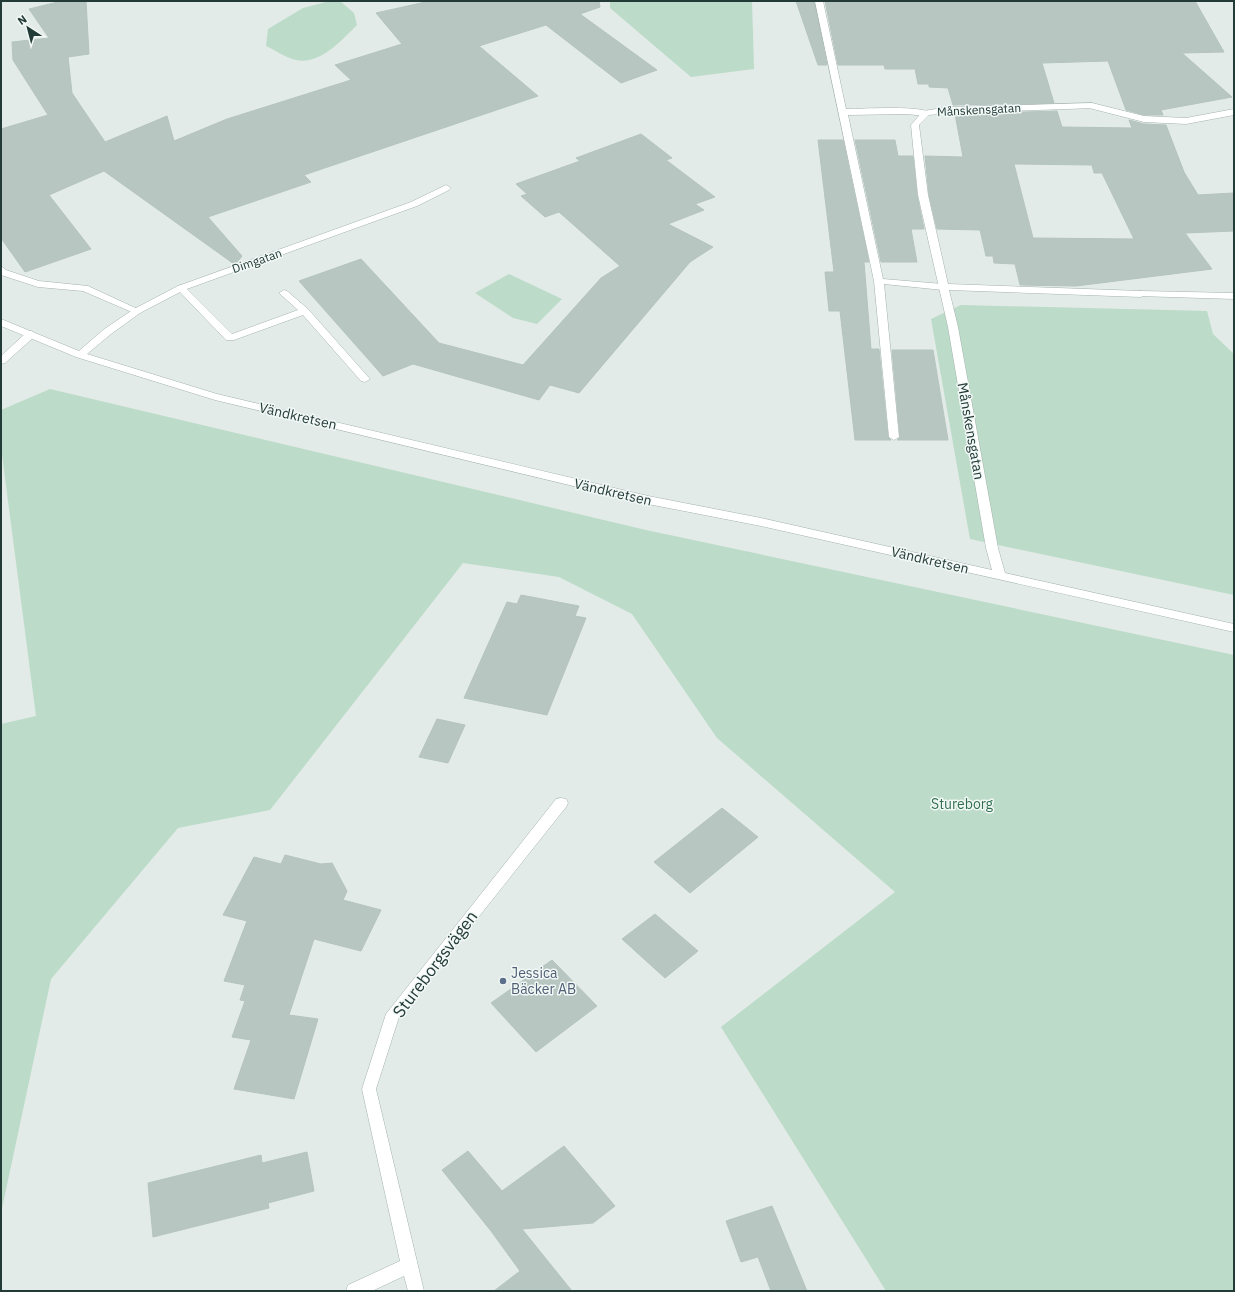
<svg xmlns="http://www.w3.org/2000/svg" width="1235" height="1292" viewBox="0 0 1235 1292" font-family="'IBM Plex Sans',sans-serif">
	<rect width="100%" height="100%" fill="#e2ebe8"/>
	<path fill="#bcdbc8" d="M 330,1 L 340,1 L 354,13 L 357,25 C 342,40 320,65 296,60 C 286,58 275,50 266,46 L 268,29 L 303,8 Z
		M 610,1 L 752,1 L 754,69 L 691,77 L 610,8 Z
		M 509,274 L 562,299 L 537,324 L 513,318 L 475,293 Z
		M 961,305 L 1207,311 L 1213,334 L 1234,354 L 1234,595 L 970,539 L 931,319 Z
		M 50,389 L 646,530 L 1234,655 L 1234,1291 L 886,1291 L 721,1027 L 895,892 L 717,738 L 632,614 L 559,577 L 463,563 L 270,810 L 178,828 L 51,979 L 1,1213 L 1,724 L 36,716 L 1,447 L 1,410 Z"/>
	<path fill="#b7c6c1" stroke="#b5c4bf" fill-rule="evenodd" d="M 62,1 L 86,1 L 89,54 L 68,57 L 72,93 L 105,142 L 167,116 L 174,141 L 227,119 L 351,80 L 335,65 L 402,44 L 376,13 L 430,1 L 599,1 L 600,7 L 580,14 L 657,70 L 621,83 L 546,25 L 479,46 L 538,96 L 304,175 L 311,182 L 208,217 L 242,256 L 236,264 L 234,264 L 104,171 L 49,195 L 91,249 L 25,272 L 1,238 L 1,129 L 48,115 L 13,60 L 12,42 L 49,38 L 29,9 Z
		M 796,1 L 814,1 L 827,65 L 818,65 Z
		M 825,1 L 1195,1 L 1224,52 L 1182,53 L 1232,97 L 1161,110 L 1163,115 L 1144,115 L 1126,110 L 1108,61 L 1042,63 L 1054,103 L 953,105 L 948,88 L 929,87 L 929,84 L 918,84 L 915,69 L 885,69 L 884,65 L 838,65 Z
		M 1057,111 L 1062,127 L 1132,128 L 1129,120 L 1144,124 L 1166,125 L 1184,172 L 1198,195 L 1234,193 L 1234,231 L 1185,233 L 1212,269 L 1076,286 L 1020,285 L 1015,264 L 994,263 L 993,256 L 986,256 L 980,230 L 937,229 L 929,195 L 925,156 L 963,157 L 955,114 ZM 1014,164 L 1092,165 L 1094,173 L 1102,173 L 1134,239 L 1033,238 Z
		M 641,134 L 672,158 L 666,160 L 715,197 L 695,204 L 704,210 L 668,224 L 713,247 L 690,262 L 579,393 L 550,385 L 539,400 L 413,364 L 383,376 L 299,281 L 361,259 L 439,343 L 523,365 L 601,278 L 620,266 L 559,212 L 545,217 L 521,196 L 527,194 L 516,184 L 580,161 L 576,158 Z
		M 818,140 L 843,140 L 869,262 L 864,262 L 871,349 L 879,349 L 888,437 L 891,440 L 855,440 L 840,311 L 829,311 L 825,272 L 834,272 Z
		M 855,140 L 895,140 L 898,156 L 913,156 L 917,195 L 924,229 L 911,229 L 917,262 L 881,262 Z
		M 892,350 L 933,350 L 948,440 L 897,440 L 900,437 Z
		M 521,595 L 579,606 L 575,616 L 586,618 L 547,715 L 464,698 L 507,602 L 517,604 Z
		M 437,719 L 465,725 L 448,763 L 419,757 Z
		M 722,808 L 758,837 L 690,893 L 654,862 Z
		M 285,855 L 321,864 L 332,863 L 347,891 L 343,900 L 381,910 L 361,951 L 314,939 L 289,1015 L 318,1019 L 294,1099 L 234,1089 L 251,1040 L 232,1037 L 245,1001 L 240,1000 L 245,985 L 224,981 L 247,921 L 223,915 L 254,857 L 281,864 Z
		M 655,914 L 698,951 L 665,978 L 622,939 Z
		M 552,960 L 597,1006 L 536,1052 L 491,1003 Z
		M 564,1146 L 615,1206 L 593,1223 L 522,1229 L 572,1291 L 494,1291 L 520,1271 L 491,1231 L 442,1170 L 468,1151 L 502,1191 Z
		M 307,1152 L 314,1191 L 268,1203 L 269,1208 L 153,1237 L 148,1183 L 261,1155 L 262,1163 Z
		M 772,1206 L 807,1291 L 771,1291 L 758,1257 L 741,1262 L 726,1221 Z"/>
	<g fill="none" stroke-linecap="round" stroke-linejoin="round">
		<defs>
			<path id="service" d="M 815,1 L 823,1 L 846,109 C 861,109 922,105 930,113 L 926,116 L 906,114 L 848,115 L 883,279 L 943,284 L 948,287 L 943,290 L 884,284 L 899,437 L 894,440 L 889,437 L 874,281 Z
				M 1092,103 L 1144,116 L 1186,118 L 1234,109 L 1234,115 L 1186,124 L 1144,122 L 1089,108 L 1088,106 Z
				M 1,266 L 6,270 L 39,281 L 88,286 L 142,311 L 140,313 L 134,313 L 83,291 L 38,287 L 1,275 Z
				M 181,285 L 184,286 L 232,334 L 298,310 L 279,293 L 284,290 L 287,291 L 308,309 L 370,379 L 365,382 L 361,381 L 303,315 L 234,340 L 226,340 L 178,290 L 176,288 L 178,286 Z
				M 1141,291 L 1234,293 L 1234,299 L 1138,296 L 1136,294 L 1138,292 Z
				M 31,331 L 36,334 L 35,336 L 5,363 L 1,364 L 1,356 L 27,332 Z"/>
			<path id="minor" d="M 1092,103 L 1096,106 L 1095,108 L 950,113 L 929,115 L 919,125 L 928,195 L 948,284 L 1141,291 L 1146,294 L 1141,297 L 949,290 L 958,327 L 998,548 L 1005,573 L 1234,624 L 1234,632 L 761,526 L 648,504 L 215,400 L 76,357 L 1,326 L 1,319 L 79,351 L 103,330 L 134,309 L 178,286 L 411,202 L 446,185 L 451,188 L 449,190 L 417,206 L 184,290 L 140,313 L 111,334 L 87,354 L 217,394 L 648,496 L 761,518 L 992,570 L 986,548 L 948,327 L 918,195 L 911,125 L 923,111 L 950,107 Z
				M 561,798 L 566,799 L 568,803 L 566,807 L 399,1017 L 376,1089 L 424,1291 L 408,1291 L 404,1276 L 372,1291 L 346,1291 L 348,1285 L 400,1261 L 362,1089 L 386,1014 L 556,799 Z"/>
		</defs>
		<use href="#service" stroke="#a5b3af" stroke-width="1"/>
		<use href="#minor" stroke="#a5b3af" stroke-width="1"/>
		<use href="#service" fill="#fff" fill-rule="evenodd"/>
		<use href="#minor" fill="#fff" fill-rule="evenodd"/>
	</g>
	<circle fill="#5c6f8a" stroke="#f2f8f6" stroke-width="1.5" cx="503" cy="981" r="4"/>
	<g text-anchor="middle" stroke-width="3" stroke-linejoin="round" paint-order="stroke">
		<g font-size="12" fill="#233b37" stroke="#f2f8f6">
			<text transform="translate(979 110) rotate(-3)" y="4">Månskensgatan</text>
			<text transform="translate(257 261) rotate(-19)" y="4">Dimgatan</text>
		</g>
		<g font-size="14" fill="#233b37" stroke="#f2f8f6">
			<text transform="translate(298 416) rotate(13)" y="5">Vändkretsen</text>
			<text transform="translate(971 431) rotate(80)" y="5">Månskensgatan</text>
			<text transform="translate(613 492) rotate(13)" y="5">Vändkretsen</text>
			<text transform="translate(930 560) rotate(13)" y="5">Vändkretsen</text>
		</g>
		<g font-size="14" fill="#306f4f" stroke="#f2f8f6">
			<text x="962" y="809">Stureborg</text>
		</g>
		<g font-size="14" fill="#4e5e75" stroke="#f2f8f6" text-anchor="start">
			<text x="511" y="978">Jessica<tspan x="511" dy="16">Bäcker AB</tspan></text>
		</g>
		<g font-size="17" fill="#233b37" stroke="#f2f8f6">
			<text transform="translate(435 964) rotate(-53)" y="6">Stureborgsvägen</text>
		</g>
	</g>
	<rect width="1235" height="1292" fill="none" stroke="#233b37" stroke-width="4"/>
	<g transform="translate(28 28) rotate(324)" stroke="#f2f8f6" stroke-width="3" paint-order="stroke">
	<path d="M0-3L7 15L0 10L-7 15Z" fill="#233b37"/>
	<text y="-6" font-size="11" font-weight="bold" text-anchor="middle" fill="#233b37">N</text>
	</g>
</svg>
